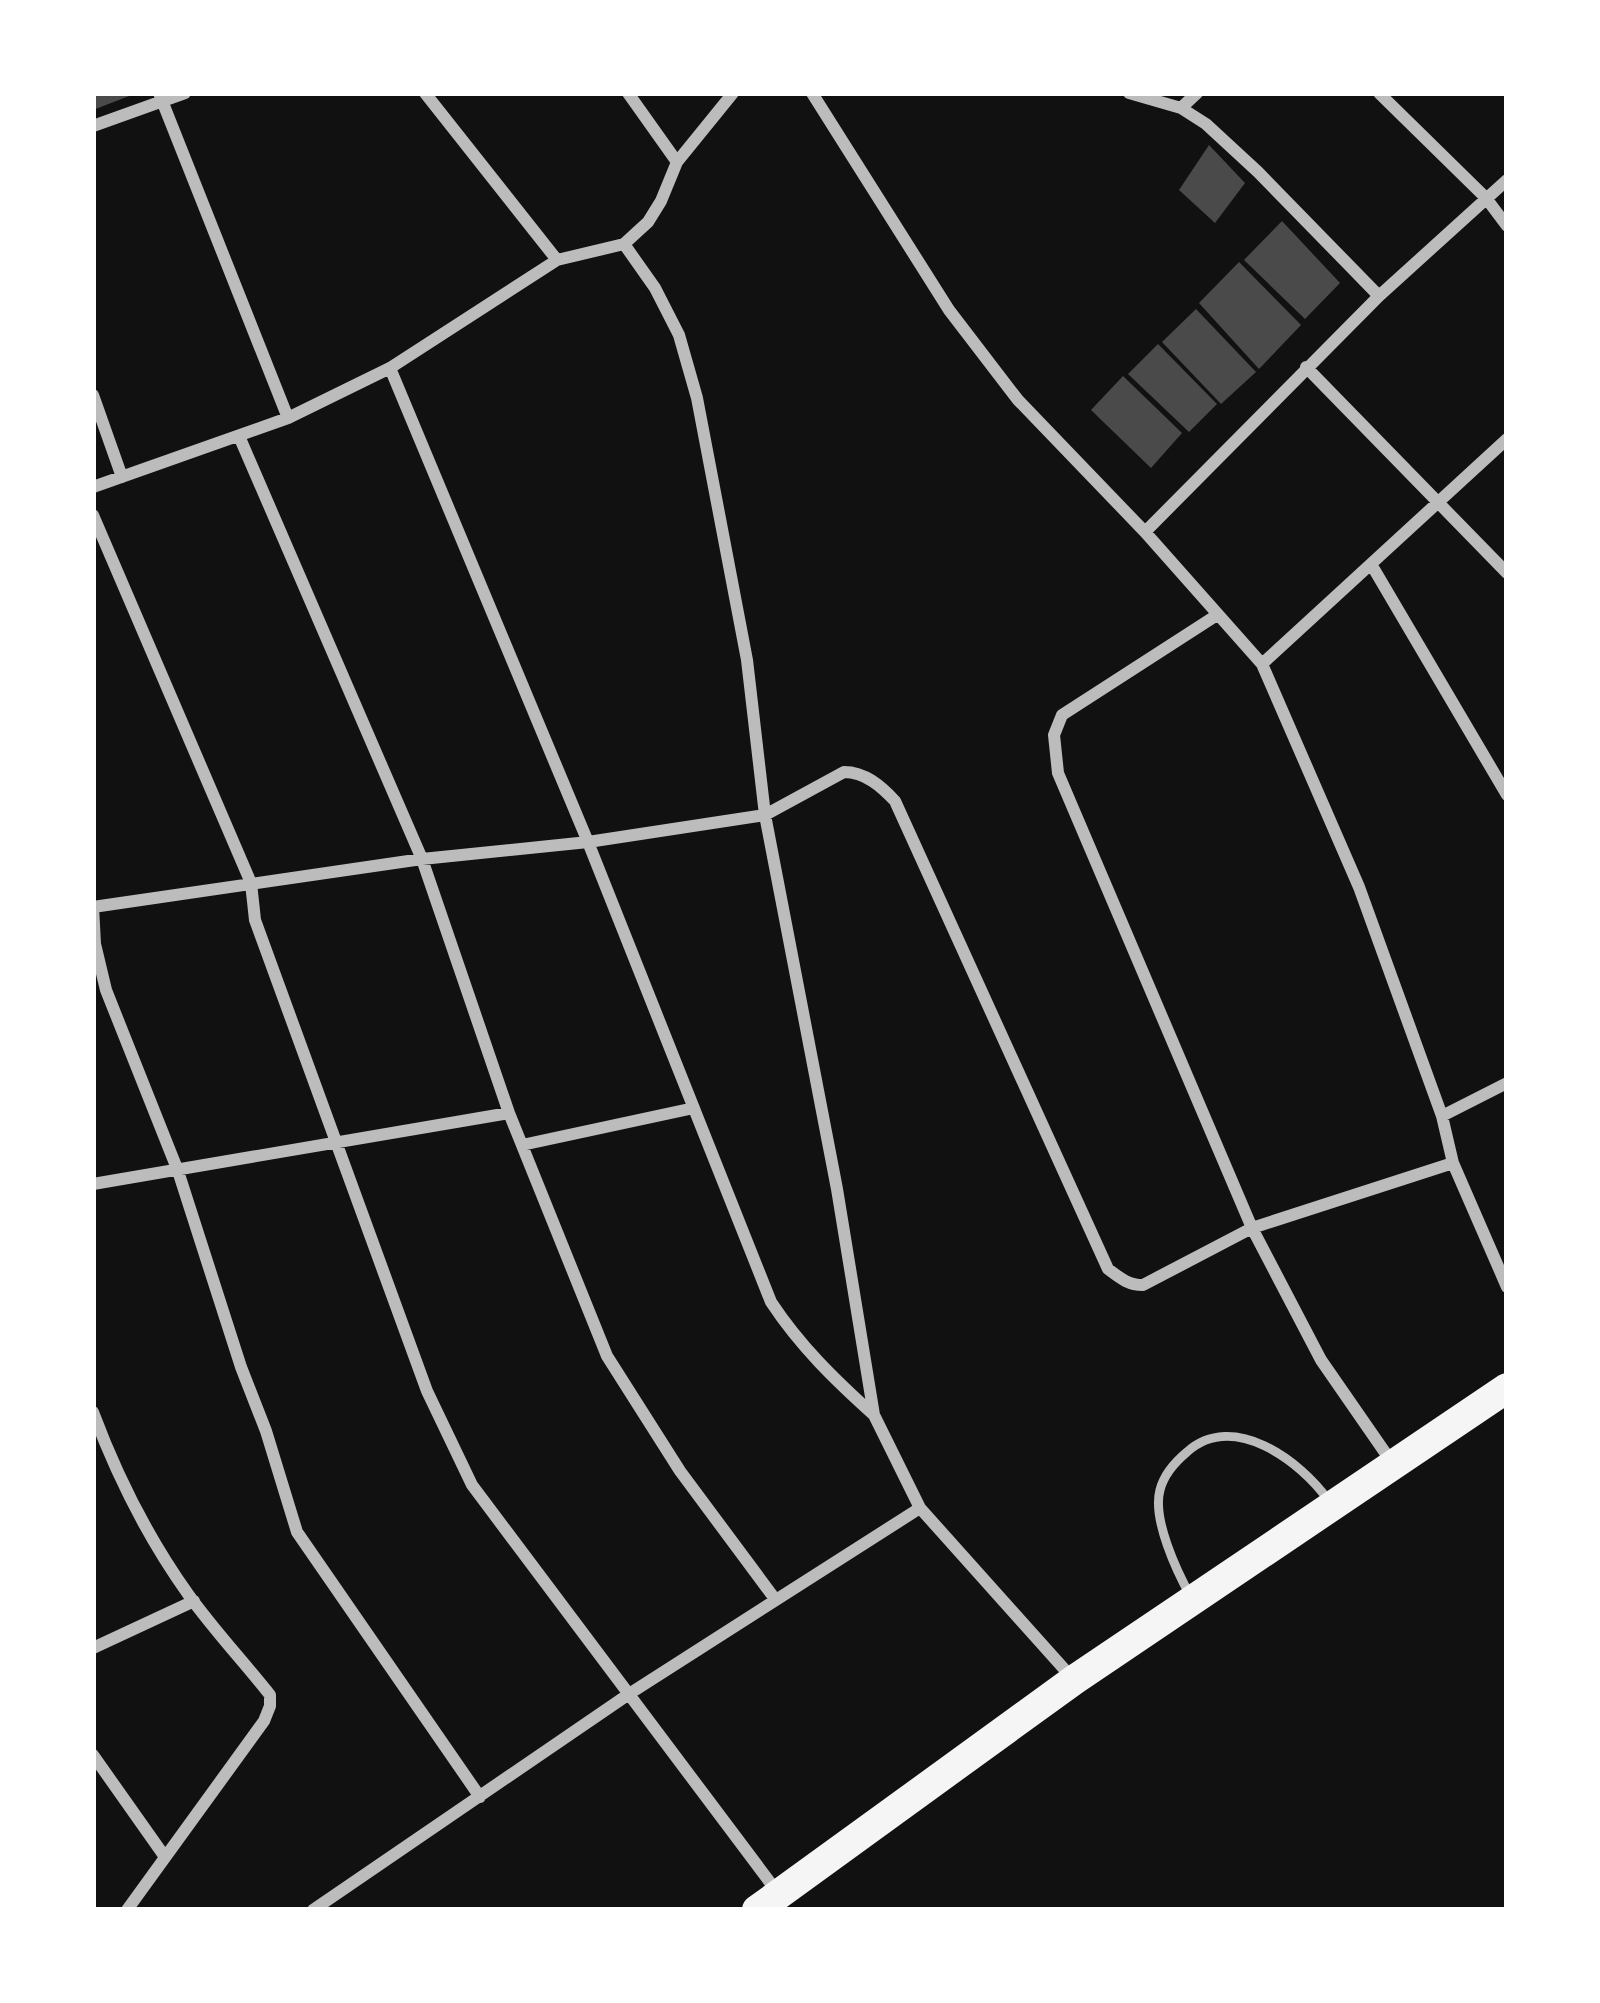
<svg xmlns="http://www.w3.org/2000/svg" width="1600" height="2003" viewBox="0 0 1600 2003" font-family="'Alegreya Sans',sans-serif">
	<rect width="100%" height="100%" fill="#111"/>
	<path fill="#4a4a4a" d="M 93,93 L 137,93 L 93,110 Z
		M 1209,145 L 1245,183 L 1215,223 L 1179,190 Z
		M 1282,221 L 1340,283 L 1305,319 L 1244,260 Z
		M 1239,262 L 1301,325 L 1259,369 L 1199,303 Z
		M 1196,309 L 1256,372 L 1221,404 L 1162,342 Z
		M 1158,344 L 1217,404 L 1189,432 L 1128,374 Z
		M 1123,376 L 1182,433 L 1151,468 L 1091,410 Z"/>
	<g fill="none" stroke-linecap="round" stroke-linejoin="round">
		<path stroke="#bcbcbc" stroke-width="9" d="M 1191,1597 C 1177,1572 1152,1519 1160,1490 C 1164,1474 1175,1462 1187,1452 C 1233,1411 1300,1460 1329,1501"/>
		<path stroke="#bcbcbc" stroke-width="12" d="M 159,93 L 288,418
			M 425,93 L 557,260
			M 628,93 L 677,162
			M 812,93 L 949,310 L 1018,400 L 1145,532 L 1262,664 L 1359,887 L 1442,1116 L 1453,1163 L 1507,1287
			M 1129,93 L 1181,108 L 1206,124 L 1258,172 L 1379,296
			M 1379,93 L 1486,198 L 1507,226
			M 1181,108 L 1197,93
			M 93,126 L 185,93
			M 624,244 L 655,288 L 679,335 L 697,398 L 747,660 L 765,815 L 837,1189 L 874,1415 L 920,1508 L 1074,1680
			M 1306,367 L 1507,573
			M 390,368 L 588,842 L 771,1302 C 800,1346 835,1380 874,1415
			M 93,395 L 122,477
			M 239,436 L 422,859 L 509,1113 L 607,1356 L 680,1471 L 775,1599
			M 93,487 L 288,418 L 390,368 L 557,260 L 624,244 L 648,222 L 661,201 L 677,162 L 733,93
			M 93,515 L 251,883 L 255,920 L 427,1391 L 472,1485 L 778,1893
			M 1145,532 L 1379,296 L 1507,180
			M 1371,564 L 1507,795
			M 1217,615 L 1062,715 L 1054,735 L 1058,773 L 1252,1228 L 1321,1360 L 1393,1464
			M 1262,664 L 1507,439
			M 93,906 L 95,944 L 106,990 L 178,1171 L 241,1367 L 266,1431 L 297,1532 L 480,1797
			M 93,907 L 422,859 L 588,842 L 765,815 L 844,772 C 865,772 881,786 895,801 L 1108,1269 C 1120,1278 1128,1285 1143,1285 L 1252,1228 L 1453,1163
			M 1442,1116 L 1507,1083
			M 522,1145 L 694,1108
			M 93,1184 L 509,1113
			M 93,1412 C 117,1476 148,1538 188,1594 C 213,1629 243,1661 270,1695 L 270,1706 L 264,1721 L 127,1910
			M 93,1648 L 194,1601
			M 93,1755 L 165,1857
			M 313,1910 L 629,1694 L 920,1508"/>
		<path stroke="#f5f5f5" stroke-width="30" d="M 757,1910 L 1074,1680 L 1507,1388"/>
	</g>
	<rect width="1600" height="2003" fill="none" stroke="#ffffff" stroke-width="192"/>
</svg>
